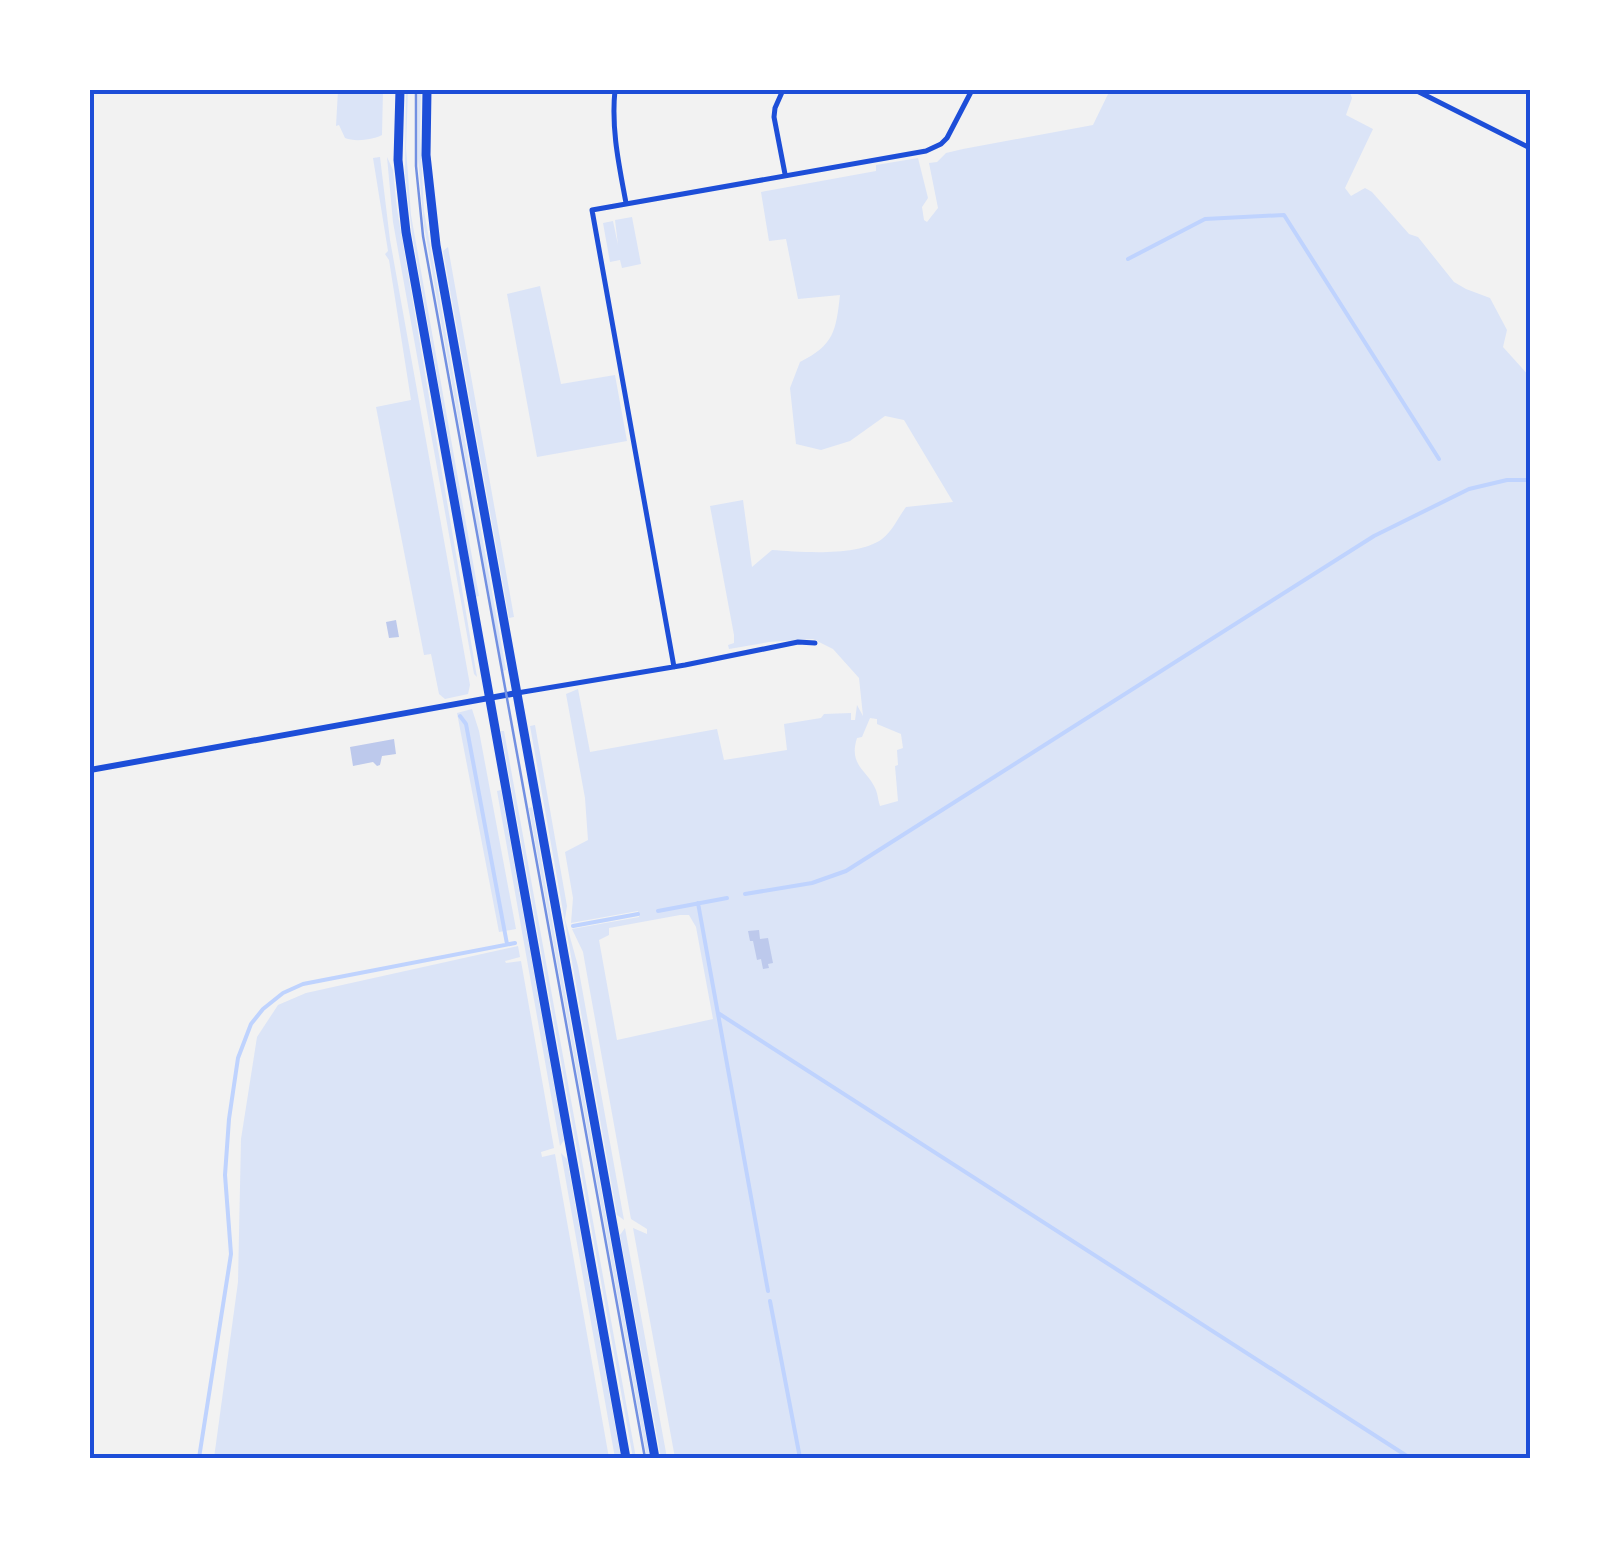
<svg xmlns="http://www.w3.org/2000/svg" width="1620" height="1548" viewBox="0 0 1620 1548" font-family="Mulish,sans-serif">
	<rect width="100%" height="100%" fill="#f2f2f2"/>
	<path fill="#dbe4f7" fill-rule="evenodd" d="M 338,90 L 383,90 L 382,135 C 372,140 355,142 345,138 L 339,125 L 336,126 Z
		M 406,90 L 408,90 L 406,148 L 411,215 L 479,596 L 476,597 L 412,234 L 405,173 Z
		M 418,90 L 421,90 L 420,134 L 424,211 L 506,670 L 503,671 L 424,226 L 418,159 Z
		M 1110,90 L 1349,90 L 1352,98 L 1346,115 L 1373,129 L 1345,188 L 1351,196 L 1365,188 L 1372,192 L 1409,234 L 1418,237 L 1454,282 L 1466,289 L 1490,298 L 1507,330 L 1503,347 L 1530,377 L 1530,1458 L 675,1458 L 633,1228 L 647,1234 L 647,1229 L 631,1219 L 586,969 L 583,952 L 572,929 L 639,917 L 638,911 L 571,923 L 573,898 L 565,852 L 588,840 L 585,798 L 566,694 L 578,689 L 590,752 L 717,729 L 724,760 L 787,750 L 784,724 L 821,718 L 824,714 L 851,713 L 851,720 L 855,720 L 857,705 L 863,716 L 859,678 L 833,649 L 813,639 L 769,642 L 729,649 L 728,645 L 734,643 L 734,635 L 710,506 L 743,500 L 752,567 L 772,550 C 801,552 858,557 882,539 C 892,532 899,516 906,507 L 953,502 L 904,420 L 885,416 L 850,441 L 821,450 L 796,444 L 790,388 L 800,362 C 834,345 836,331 840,295 L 798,299 L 786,239 L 769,241 L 761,192 L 876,171 L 876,165 L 918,158 L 928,198 L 922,207 L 924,220 L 927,222 L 938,208 L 929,163 L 937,162 L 946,153 L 963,149 L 1093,125 ZM 870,718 L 877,719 L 877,724 L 901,734 L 903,748 L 897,750 L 898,765 L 895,766 L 898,801 L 880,806 C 878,801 878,795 876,790 C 868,770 848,766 857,738 L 862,737 ZM 680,915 L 689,915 L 696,927 L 713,1019 L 617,1040 L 599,940 L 609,935 L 609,928 Z
		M 380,157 L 390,240 L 470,685 L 468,694 L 445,699 L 439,694 L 431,654 L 424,655 L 376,407 L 411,400 L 389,260 L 385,254 L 388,251 L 373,158 Z
		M 387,157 L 393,170 L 397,209 L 477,677 L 474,674 L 393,222 Z
		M 632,217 L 641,264 L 622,268 L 620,260 L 610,262 L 603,223 L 613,221 L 618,245 L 615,220 Z
		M 448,247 L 514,617 L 509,618 L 443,251 Z
		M 540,286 L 561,384 L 615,375 L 627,441 L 537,457 L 507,294 Z
		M 472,709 L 479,731 L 516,929 L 499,932 L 457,713 Z
		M 535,725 L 567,906 L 565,919 L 578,966 L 624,1220 L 617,1215 L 530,726 Z
		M 501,731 L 504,731 L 636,1458 L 633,1458 Z
		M 501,790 L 564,1140 L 560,1146 L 497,791 Z
		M 532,807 L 545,882 L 650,1458 L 647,1458 L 529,808 Z
		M 518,946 L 520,957 L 505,961 L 506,963 L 521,961 L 554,1148 L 541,1152 L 542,1157 L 555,1154 L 609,1458 L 214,1458 L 238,1282 L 241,1139 L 257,1037 L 278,1005 L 306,993 Z
		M 561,1153 L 567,1159 L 621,1458 L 615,1458 Z
		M 625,1228 L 667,1458 L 661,1458 L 620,1235 Z"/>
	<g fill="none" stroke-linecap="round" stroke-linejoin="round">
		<path stroke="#bfd3fe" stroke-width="4" d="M 1128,259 L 1205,219 L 1284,215 L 1439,459
			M 460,716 L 466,724 L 507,944
			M 745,894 L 812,883 L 846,871 L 1374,536 L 1469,489 L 1507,480 L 1530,480
			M 698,903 L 768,1291
			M 658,911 L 727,898
			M 573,926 L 638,914
			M 718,1013 L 1410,1458
			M 770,1301 L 800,1458
			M 199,1458 L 231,1254 L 225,1175 L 229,1119 L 238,1058 L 251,1024 L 263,1009 L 283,993 L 303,984 L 515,943"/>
	</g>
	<path fill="#bdc9ec" d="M 396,620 L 399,637 L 389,638 L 386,622 Z
		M 394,739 L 396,754 L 382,756 L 380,765 L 377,766 L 373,762 L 353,766 L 350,747 Z
		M 759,930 L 760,939 L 768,938 L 773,963 L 768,964 L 769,968 L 763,969 L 761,959 L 757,960 L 753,941 L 750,941 L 748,931 Z"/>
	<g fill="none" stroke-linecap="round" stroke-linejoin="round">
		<path stroke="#1d4ed8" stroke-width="5" d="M 615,90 C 611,129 619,165 626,203
			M 783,90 L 775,108 L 774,117 L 785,174
			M 1415,90 L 1530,148
			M 674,667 L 592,210 L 926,151 L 941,144 L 947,138 L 972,90
			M 517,693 L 685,665 L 798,642 L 815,643"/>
		<path stroke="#1d4ed8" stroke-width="6" d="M 90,770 L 517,693"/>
		<path stroke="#1d4ed8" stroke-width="9" d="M 400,90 L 398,160 L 406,232 L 626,1458
			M 427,90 L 426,155 L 436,245 L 655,1458"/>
		<path stroke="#7290e2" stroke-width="2.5" d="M 416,90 L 416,166 L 423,236 L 645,1458"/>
	</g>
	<rect width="1620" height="1548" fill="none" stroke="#ffffff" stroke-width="185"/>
	<rect x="92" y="92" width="1436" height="1364" fill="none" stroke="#1d4ed8" stroke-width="4"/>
</svg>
